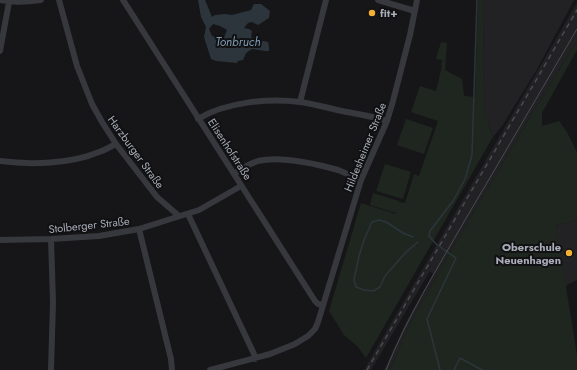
<svg xmlns="http://www.w3.org/2000/svg" width="577" height="370" viewBox="0 0 577 370" font-family="Jost,sans-serif">
	<rect width="100%" height="100%" fill="#161618"/>
	<path fill="#222225" d="M 484,0 L 574,0 L 536,71 L 502,126 L 493,137 L 485,114 L 483,63 Z
		M 577,3 L 577,41 L 529,119 L 452,249 L 410,324 L 390,370 L 384,370 L 406,322 L 433,274 L 430,271 L 371,370 L 364,370 Z
		M 577,220 L 577,280 L 565,286 L 556,225 Z"/>
	<path fill="#1e261f" d="M 478,0 L 484,0 L 483,63 L 485,114 L 493,137 L 366,358 L 358,347 L 344,335 L 329,311 L 361,203 L 396,214 L 396,213 L 370,205 L 373,193 L 399,201 L 399,203 L 400,202 L 405,203 L 414,174 L 419,176 L 438,121 L 411,112 L 420,86 L 436,91 L 442,66 L 441,65 L 442,60 L 436,59 L 441,42 L 447,43 L 445,70 L 462,79 L 464,96 L 475,97 Z
		M 577,41 L 577,50 L 542,113 L 542,126 L 559,121 L 567,132 L 577,152 L 577,220 L 556,225 L 577,355 L 577,370 L 390,370 L 410,324 L 452,249 L 529,119 Z
		M 406,119 L 433,128 L 424,154 L 397,145 Z
		M 385,164 L 411,172 L 403,199 L 376,191 Z"/>
	<path fill="#2c353c" fill-rule="evenodd" d="M 198,0 L 205,0 L 212,17 L 215,15 L 225,14 L 232,15 L 251,10 L 254,4 L 261,4 L 270,11 L 269,18 L 258,25 L 252,22 L 248,23 L 244,28 L 249,29 L 252,31 L 251,37 L 257,40 L 268,42 L 269,47 L 269,51 L 265,51 L 252,49 L 246,53 L 243,60 L 238,61 L 237,63 L 216,61 L 211,59 L 204,37 L 206,27 L 201,17 ZM 213,24 L 220,26 L 227,30 L 224,38 L 220,39 L 212,36 L 209,29 Z"/>
	<g fill="none" stroke-linecap="round" stroke-linejoin="round">
		<path stroke="#2c353c" stroke-width="1.5" d="M 413,237 L 403,233 L 386,222 L 379,220 L 372,222 L 364,240 L 359,256 L 354,280 L 356,287 L 364,290 L 373,291 L 380,287 L 385,276 L 406,252 L 418,242
			M 440,370 L 427,319 L 456,258 L 436,244 L 429,236 L 430,231 L 453,201 L 465,179 L 472,155 L 477,0
			M 454,370 L 460,358 L 482,370"/>
		<path stroke="#37383d" stroke-width="6" d="M 0,0 C 14,3 27,2 41,0
			M 59,0 L 77,66 L 92,104 L 102,122 L 116,144 L 157,197 L 179,216
			M 123,0 L 315,301 L 318,304 L 323,305
			M 378,0 L 415,11
			M 0,51 L 9,2
			M 300,102 L 326,0
			M 198,119 C 225,102 269,98 300,102 C 314,104 328,108 342,111 C 357,114 373,116 387,121
			M 0,161 C 30,165 71,164 99,152 C 105,150 110,147 116,144
			M 234,174 C 241,169 249,164 258,161 C 280,156 316,164 338,170 C 346,173 353,177 361,180
			M 188,214 L 254,354 L 255,359
			M 139,229 L 171,359 L 172,370
			M 51,239 L 53,302 L 51,370
			M 0,240 L 51,239 L 99,236 L 139,229 L 199,210 L 241,186
			M 210,370 L 270,354 L 295,344 L 308,336 L 315,329 L 318,322 L 361,180 L 387,121 L 393,101 L 410,35 L 417,0"/>
		<path stroke="#4a4c52" stroke-width="1" d="M 386,370 C 407,317 437,269 465,220 C 503,156 540,92 577,29"/>
		<path stroke="#4a4c52" stroke-width="1.5" stroke-dasharray="5 4" stroke-linecap="butt" d="M 367,370 L 577,10"/>
	</g>
	<g fill="#f2b134" stroke="#111113" stroke-width="1.5">
		<circle cx="372" cy="13" r="4"/>
		<circle cx="569" cy="253" r="4"/>
	</g>
	<g text-anchor="middle" stroke-width="4" stroke-linejoin="round" paint-order="stroke">
		<g font-size="11" font-weight="bold" fill="#a8adb8" stroke="#111113" text-anchor="start">
			<text x="380" y="17">fit+</text>
			<text x="561" y="251" text-anchor="end">Oberschule<tspan x="561" dy="13">Neuenhagen</tspan></text>
		</g>
		<g font-size="11" fill="#a8adb8" stroke="#111113">
			<text transform="translate(365 147) rotate(-68)" y="4">Hildesheimer Straße</text>
			<text transform="translate(230 149) rotate(57)" y="4">Elisenhofstraße</text>
			<text transform="translate(136 152) rotate(54)" y="4">Harzburger Straße</text>
			<text transform="translate(89 225) rotate(-6)" y="4">Stolberger Straße</text>
		</g>
		<g font-size="12" font-style="italic" fill="#7f9bb3" stroke="#111113">
			<text x="238" y="46">Tonbruch</text>
		</g>
	</g>
</svg>
